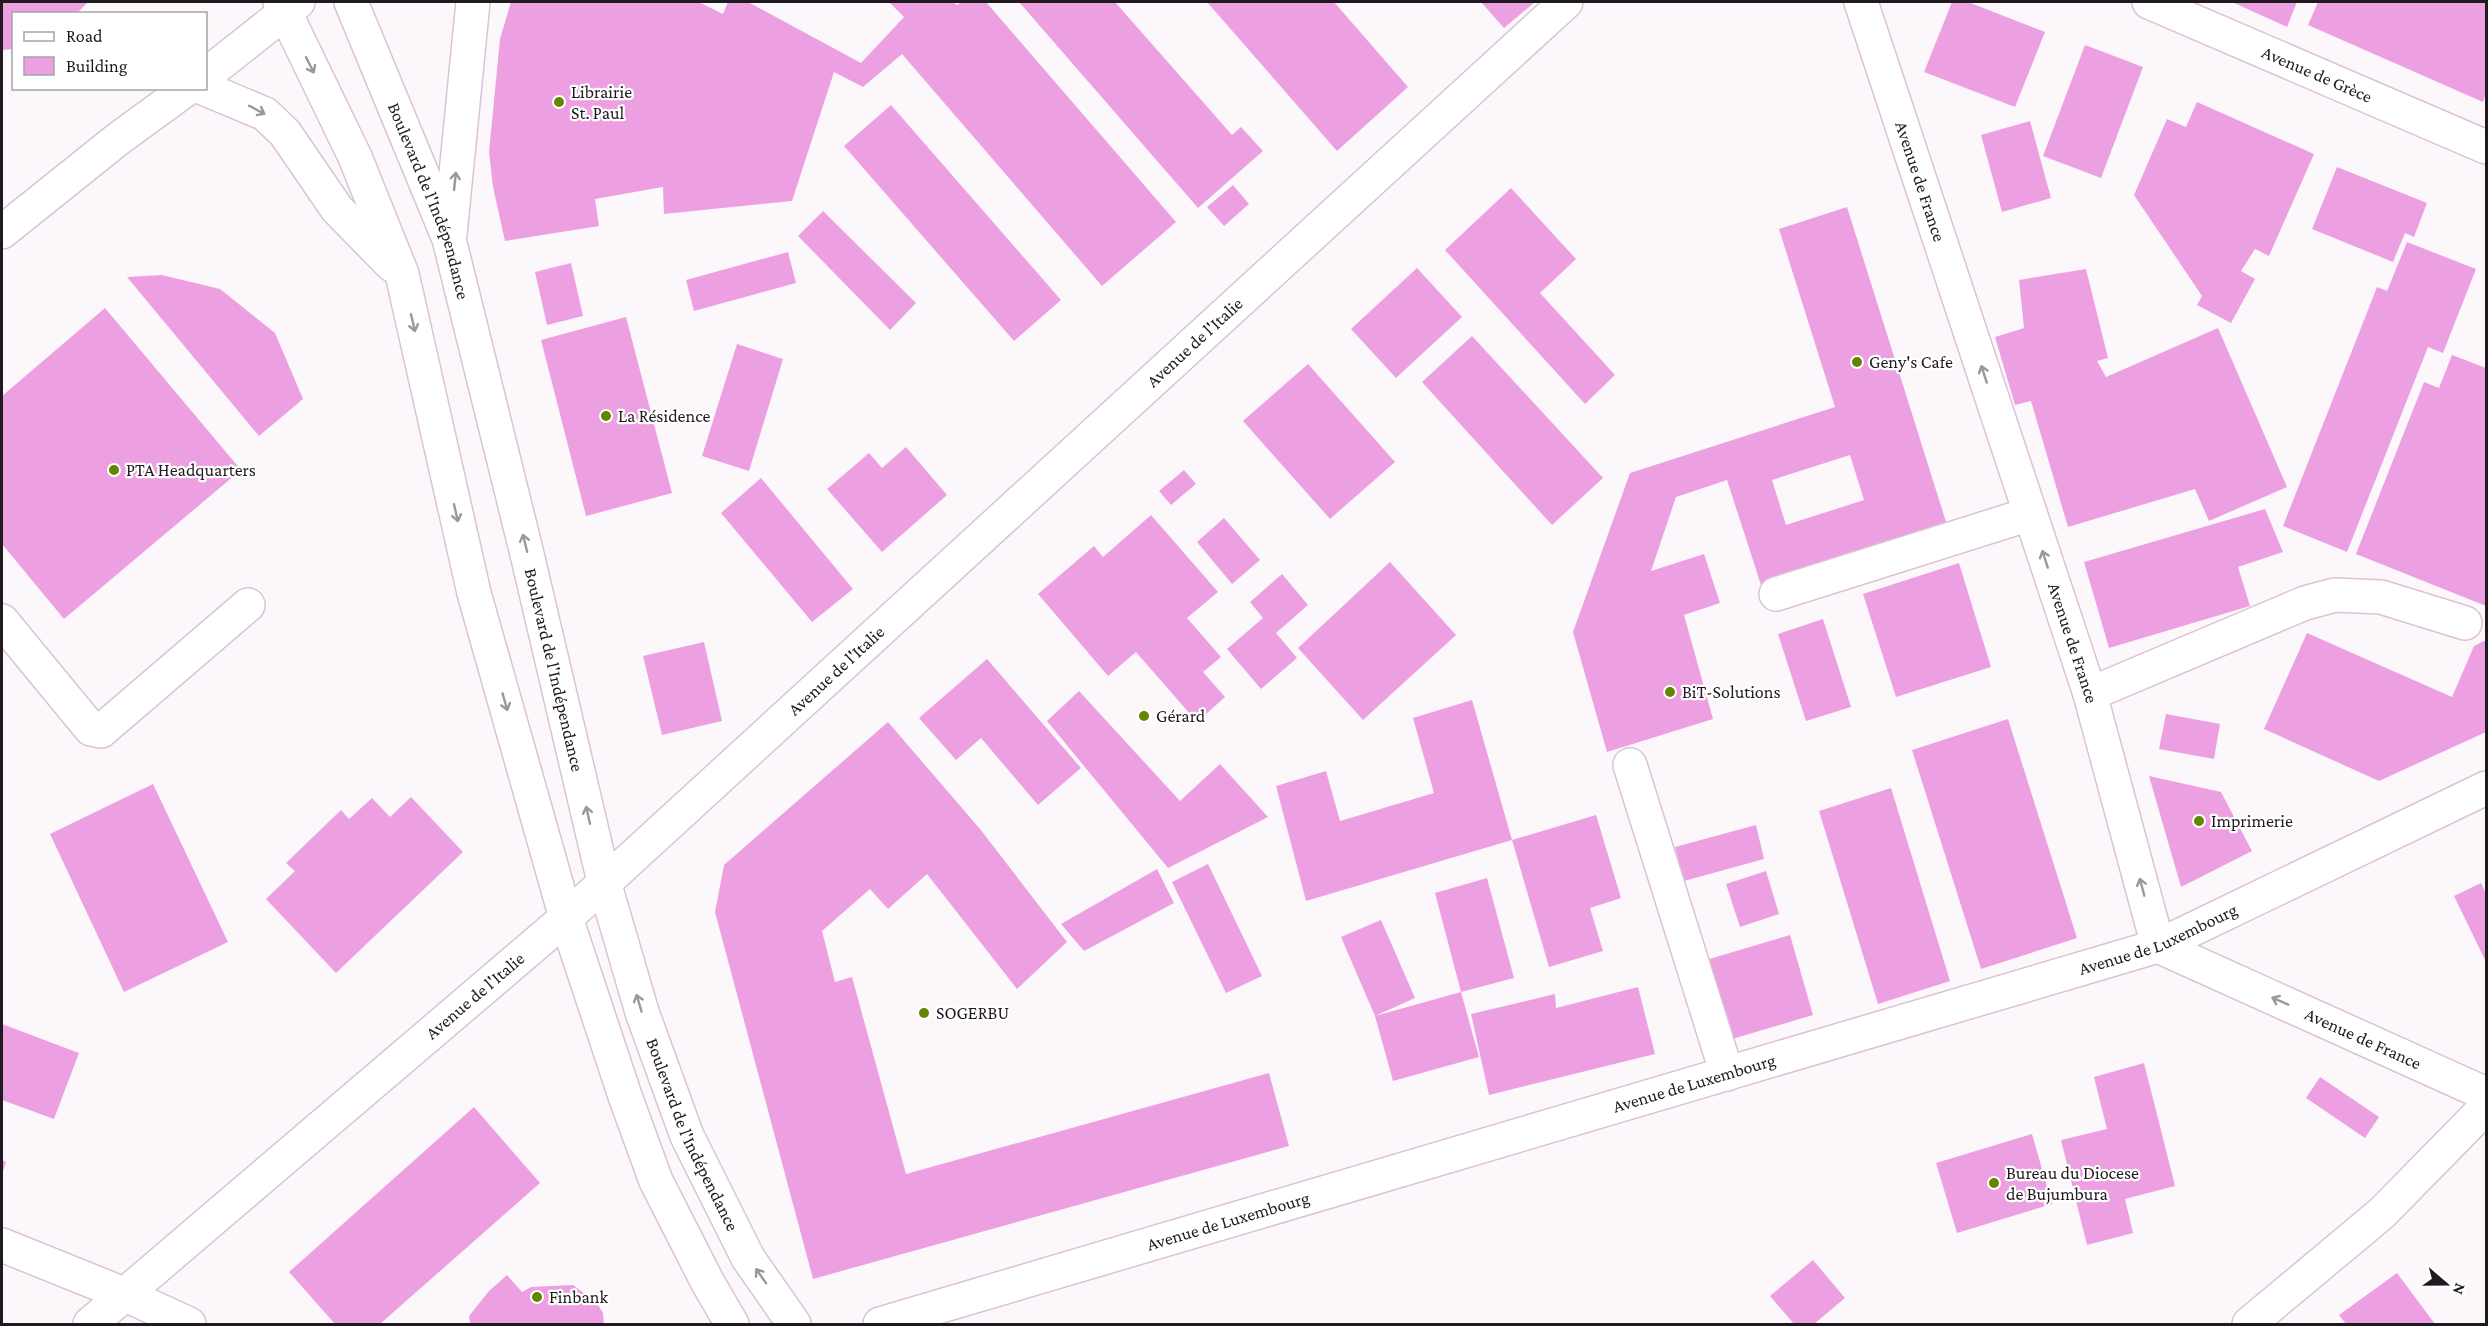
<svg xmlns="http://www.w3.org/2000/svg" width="2488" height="1326" viewBox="0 0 2488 1326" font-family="'Crimson Pro',serif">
	<rect width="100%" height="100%" fill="#fcf7fb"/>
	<path fill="#eca0e2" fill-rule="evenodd" d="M 2,2 L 88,2 L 76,14 L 14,14 L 14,49 L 2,50 Z
		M 511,2 L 699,2 L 723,14 L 728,2 L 748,2 L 861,63 L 904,17 L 889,2 L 953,2 L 957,5 L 961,2 L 986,2 L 1176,222 L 1102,286 L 902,54 L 863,87 L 834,72 L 792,201 L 664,214 L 663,187 L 595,199 L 599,226 L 505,241 L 493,187 L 489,152 L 500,39 Z
		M 1019,2 L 1115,2 L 1232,135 L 1241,127 L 1263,151 L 1198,208 Z
		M 1207,2 L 1334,2 L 1408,87 L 1337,151 Z
		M 1481,2 L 1535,2 L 1504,28 Z
		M 1952,2 L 1968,2 L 2045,32 L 2015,107 L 1924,72 Z
		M 2232,2 L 2297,2 L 2287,27 Z
		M 2318,2 L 2486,2 L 2486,93 L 2483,102 L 2308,25 Z
		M 2085,45 L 2143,67 L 2101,178 L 2043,156 Z
		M 2197,102 L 2314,154 L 2269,256 L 2255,249 L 2241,271 L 2255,279 L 2231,323 L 2197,305 L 2202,296 L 2134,195 L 2167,119 L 2186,127 Z
		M 891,105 L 1061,300 L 1014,341 L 844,146 Z
		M 2030,121 L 2051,198 L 2002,212 L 1981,135 Z
		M 2337,167 L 2427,203 L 2414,237 L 2405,233 L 2393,262 L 2312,229 Z
		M 1233,185 L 1249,204 L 1224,226 L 1207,207 Z
		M 1511,188 L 1576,259 L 1540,293 L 1615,375 L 1585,404 L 1445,250 Z
		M 1847,207 L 1947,525 L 1761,585 L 1727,480 L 1676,497 L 1651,571 L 1704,554 L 1720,603 L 1684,615 L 1713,719 L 1607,752 L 1573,632 L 1630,473 L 1835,407 L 1779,229 ZM 1850,455 L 1864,500 L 1786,525 L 1772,480 Z
		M 823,211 L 916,303 L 890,330 L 798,236 Z
		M 2407,242 L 2476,269 L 2443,353 L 2428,347 L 2347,552 L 2283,526 L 2377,287 L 2387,291 Z
		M 788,252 L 796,283 L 694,311 L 686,280 Z
		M 571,263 L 583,316 L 547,325 L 535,272 Z
		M 1417,268 L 1462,317 L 1396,378 L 1351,329 Z
		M 2086,269 L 2108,358 L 2097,361 L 2106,377 L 2218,328 L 2287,487 L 2209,521 L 2195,489 L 2068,527 L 2031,401 L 2015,405 L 1995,337 L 2024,328 L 2019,280 Z
		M 162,275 L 220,289 L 275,333 L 303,399 L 259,436 L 127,277 Z
		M 105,308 L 241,470 L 64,619 L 2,544 L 2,396 Z
		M 626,317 L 672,493 L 586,516 L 541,340 Z
		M 1472,336 L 1603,478 L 1552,525 L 1422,382 Z
		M 737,344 L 783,359 L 749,471 L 702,456 Z
		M 2452,355 L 2486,368 L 2486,606 L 2356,554 L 2424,382 L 2439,388 Z
		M 1308,364 L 1395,462 L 1330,519 L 1243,421 Z
		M 906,447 L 947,495 L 882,552 L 827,489 L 869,453 L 882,468 Z
		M 1184,470 L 1196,484 L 1171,505 L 1159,491 Z
		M 761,478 L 853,589 L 812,622 L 721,513 Z
		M 2265,509 L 2283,552 L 2238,567 L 2250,606 L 2109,648 L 2084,562 Z
		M 1151,515 L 1218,592 L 1187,618 L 1221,657 L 1203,672 L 1225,697 L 1197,722 L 1136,652 L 1108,676 L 1038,594 L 1094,546 L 1103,557 Z
		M 1224,518 L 1260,560 L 1232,584 L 1197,542 Z
		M 1390,562 L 1456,635 L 1363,720 L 1298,648 Z
		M 1959,563 L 1991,667 L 1896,697 L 1863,594 Z
		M 1282,574 L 1308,605 L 1276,633 L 1297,658 L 1261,689 L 1227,649 L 1263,618 L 1250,602 Z
		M 1823,619 L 1851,707 L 1806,721 L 1778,634 Z
		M 2307,633 L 2452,697 L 2474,646 L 2486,640 L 2486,732 L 2379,781 L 2264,729 Z
		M 704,642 L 722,721 L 662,735 L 643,656 Z
		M 987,659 L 1081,768 L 1038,805 L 981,738 L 956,760 L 919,718 Z
		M 1079,691 L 1180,801 L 1220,764 L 1268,817 L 1168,868 L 1047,721 Z
		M 1472,700 L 1512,840 L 1306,901 L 1276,786 L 1326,771 L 1340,821 L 1434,793 L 1413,718 Z
		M 2166,714 L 2220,724 L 2214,759 L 2159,749 Z
		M 2008,719 L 2077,938 L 1981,969 L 1912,750 Z
		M 888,722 L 980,829 L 1067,942 L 1017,989 L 927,874 L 888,909 L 870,889 L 822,931 L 835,982 L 852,977 L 906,1174 L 1269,1073 L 1289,1146 L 813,1279 L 715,912 L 724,865 Z
		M 2149,776 L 2221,792 L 2252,851 L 2181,887 Z
		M 153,784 L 228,942 L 124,992 L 50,834 Z
		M 1891,788 L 1950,981 L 1878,1004 L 1819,811 Z
		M 411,797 L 463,852 L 336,973 L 266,899 L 295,871 L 286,863 L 341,810 L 349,819 L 372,798 L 390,817 Z
		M 1596,815 L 1621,898 L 1590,908 L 1603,951 L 1549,967 L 1512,840 Z
		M 1756,825 L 1764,859 L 1684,881 L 1675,847 Z
		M 1208,864 L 1262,976 L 1226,993 L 1172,882 Z
		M 1157,869 L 1174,903 L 1084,951 L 1061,924 Z
		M 1766,871 L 1779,914 L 1740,927 L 1726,884 Z
		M 1487,878 L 1514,978 L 1461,992 L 1435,893 Z
		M 2481,883 L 2486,894 L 2486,962 L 2454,896 Z
		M 1381,920 L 1415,998 L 1375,1016 L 1341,937 Z
		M 1790,935 L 1813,1015 L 1729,1040 L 1706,960 Z
		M 1638,987 L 1655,1054 L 1489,1095 L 1471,1014 L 1555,994 L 1556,1008 Z
		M 1461,992 L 1479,1057 L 1393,1081 L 1375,1016 Z
		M 2,1024 L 79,1053 L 54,1119 L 2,1100 Z
		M 2144,1063 L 2175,1186 L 2125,1199 L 2133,1233 L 2087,1245 L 2061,1140 L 2107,1129 L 2094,1077 Z
		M 2320,1077 L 2379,1117 L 2365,1138 L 2306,1098 Z
		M 474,1107 L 540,1183 L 380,1324 L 335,1324 L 289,1272 Z
		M 2032,1134 L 2052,1204 L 1957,1233 L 1936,1163 Z
		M 2,1160 L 6,1162 L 2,1174 Z
		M 1813,1260 L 1845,1298 L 1814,1324 L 1794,1324 L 1770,1296 Z
		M 2397,1273 L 2435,1324 L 2346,1324 L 2339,1315 Z
		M 507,1275 L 522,1292 L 531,1287 L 573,1285 L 596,1302 L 603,1313 L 604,1324 L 470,1324 L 469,1316 L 489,1291 Z"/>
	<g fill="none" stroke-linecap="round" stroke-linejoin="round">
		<defs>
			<g id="minor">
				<path d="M 280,2 L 355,157 L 402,274 L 474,593 L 566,918 L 625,1096 L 656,1181 L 708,1283 L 732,1324"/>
				<path id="s1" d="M 351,2 L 449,239 L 526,550 L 604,882 L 642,1012 L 687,1136 L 748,1258 L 794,1324"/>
				<path id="s2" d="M 1861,2 L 2090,694 L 2158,946 L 2486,1094"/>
				<path id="s3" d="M 2149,2 L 2486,147"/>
				<path d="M 206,75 L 298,2"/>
				<path d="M 203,88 L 265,114 L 285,133 L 337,209 L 392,265"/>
				<path d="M 2,232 L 118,139 L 188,88"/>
				<path d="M 450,234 L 473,2"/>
				<path d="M 1776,594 L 2030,514"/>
				<path d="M 2,621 L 91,729 L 101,731 L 248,605"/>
				<path d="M 2090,694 L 2305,603 L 2335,595 L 2381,597 L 2465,623"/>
				<path d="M 1630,765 L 1727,1074"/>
				<path d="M 2,1245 L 126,1295 L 189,1324"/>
				<path id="s4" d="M 90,1324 L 566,918 L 1566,2"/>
				<path id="s5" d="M 880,1324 L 2158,946 L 2486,788"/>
				<path d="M 2249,1324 L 2382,1213 L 2486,1107"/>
			</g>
		</defs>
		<use href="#minor" stroke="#dac3d6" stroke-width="36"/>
		<use href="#minor" stroke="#fff" stroke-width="33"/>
	</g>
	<defs><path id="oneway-shaft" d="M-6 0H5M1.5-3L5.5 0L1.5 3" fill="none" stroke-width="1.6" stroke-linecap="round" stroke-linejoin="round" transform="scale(1.5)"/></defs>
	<g stroke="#9b989b">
		<use href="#oneway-shaft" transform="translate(310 65) rotate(63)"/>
		<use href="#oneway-shaft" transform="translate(257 110) rotate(28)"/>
		<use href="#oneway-shaft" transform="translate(455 181) rotate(-84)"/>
		<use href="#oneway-shaft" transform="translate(413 323) rotate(77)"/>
		<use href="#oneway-shaft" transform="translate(1984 374) rotate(-108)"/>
		<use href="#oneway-shaft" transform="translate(456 513) rotate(77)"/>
		<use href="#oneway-shaft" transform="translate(525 543) rotate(-104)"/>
		<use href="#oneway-shaft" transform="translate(2045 559) rotate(-108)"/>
		<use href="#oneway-shaft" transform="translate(505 702) rotate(74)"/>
		<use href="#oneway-shaft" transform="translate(588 815) rotate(-103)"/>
		<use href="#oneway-shaft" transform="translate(2142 887) rotate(-105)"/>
		<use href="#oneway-shaft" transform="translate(2280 1001) rotate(-156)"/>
		<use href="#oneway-shaft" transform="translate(639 1003) rotate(-107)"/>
		<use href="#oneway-shaft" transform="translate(761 1276) rotate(-125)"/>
	</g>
	<g fill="#638500" stroke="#fff" stroke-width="2">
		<circle cx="559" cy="102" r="6"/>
		<circle cx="1857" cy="362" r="6"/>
		<circle cx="606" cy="416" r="6"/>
		<circle cx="114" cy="470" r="6"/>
		<circle cx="1670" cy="692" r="6"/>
		<circle cx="1144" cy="716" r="6"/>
		<circle cx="2199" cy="821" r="6"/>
		<circle cx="924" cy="1013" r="6"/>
		<circle cx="1994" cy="1183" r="6"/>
		<circle cx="537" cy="1297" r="6"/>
	</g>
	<g text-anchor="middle" stroke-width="4.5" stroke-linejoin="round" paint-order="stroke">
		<g font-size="18" fill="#211920" stroke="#fff">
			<text dy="6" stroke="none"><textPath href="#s3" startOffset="183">Avenue de Grèce</textPath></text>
			<text dy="6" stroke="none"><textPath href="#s2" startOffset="189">Avenue de France</textPath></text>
			<text dy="6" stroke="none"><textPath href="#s1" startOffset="214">Boulevard de l'Indépendance</textPath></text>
			<text dy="6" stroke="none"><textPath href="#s4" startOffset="1478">Avenue de l'Italie</textPath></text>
			<text dy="6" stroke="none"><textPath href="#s2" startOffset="675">Avenue de France</textPath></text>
			<text dy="6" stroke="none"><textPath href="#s4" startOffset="992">Avenue de l'Italie</textPath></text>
			<text dy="6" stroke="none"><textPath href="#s1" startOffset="700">Boulevard de l'Indépendance</textPath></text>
			<text dy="6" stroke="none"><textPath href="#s5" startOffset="1335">Avenue de Luxembourg</textPath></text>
			<text dy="6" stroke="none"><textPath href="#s4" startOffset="506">Avenue de l'Italie</textPath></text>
			<text dy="6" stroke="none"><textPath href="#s2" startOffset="1215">Avenue de France</textPath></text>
			<text dy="6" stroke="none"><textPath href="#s5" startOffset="849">Avenue de Luxembourg</textPath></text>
			<text dy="6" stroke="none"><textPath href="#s1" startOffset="1186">Boulevard de l'Indépendance</textPath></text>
			<text dy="6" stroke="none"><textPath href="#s5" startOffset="363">Avenue de Luxembourg</textPath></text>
		</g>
		<g font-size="18" fill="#211920" stroke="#fff" text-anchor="start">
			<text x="571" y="98">Librairie<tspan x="571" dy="21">St. Paul</tspan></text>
			<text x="1869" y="368">Geny's Cafe</text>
			<text x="618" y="422">La Résidence</text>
			<text x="126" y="476">PTA Headquarters</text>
			<text x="1682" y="698">BiT-Solutions</text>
			<text x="1156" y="722">Gérard</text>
			<text x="2211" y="827">Imprimerie</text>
			<text x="936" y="1019">SOGERBU</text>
			<text x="2006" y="1179">Bureau du Diocese<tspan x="2006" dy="21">de Bujumbura</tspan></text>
			<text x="549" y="1303">Finbank</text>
		</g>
	</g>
	<rect width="2488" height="1326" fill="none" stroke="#211920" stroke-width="6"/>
	<rect x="12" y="12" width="195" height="78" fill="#ffffff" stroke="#a6a3a6" stroke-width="1.5"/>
	<rect x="24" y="32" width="30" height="9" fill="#ffffff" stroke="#a6a3a6" stroke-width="1.5"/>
	<text x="66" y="42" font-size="18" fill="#211920">Road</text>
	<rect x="24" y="57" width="30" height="18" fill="#eca0e2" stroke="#a6a3a6" stroke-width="1.5"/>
	<text x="66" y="72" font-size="18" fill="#211920">Building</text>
	<g transform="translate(2446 1284) rotate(110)" stroke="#ffffff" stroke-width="4.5" paint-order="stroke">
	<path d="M0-4.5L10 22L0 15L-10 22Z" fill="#211920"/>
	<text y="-9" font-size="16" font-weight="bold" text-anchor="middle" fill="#211920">N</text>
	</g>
</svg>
